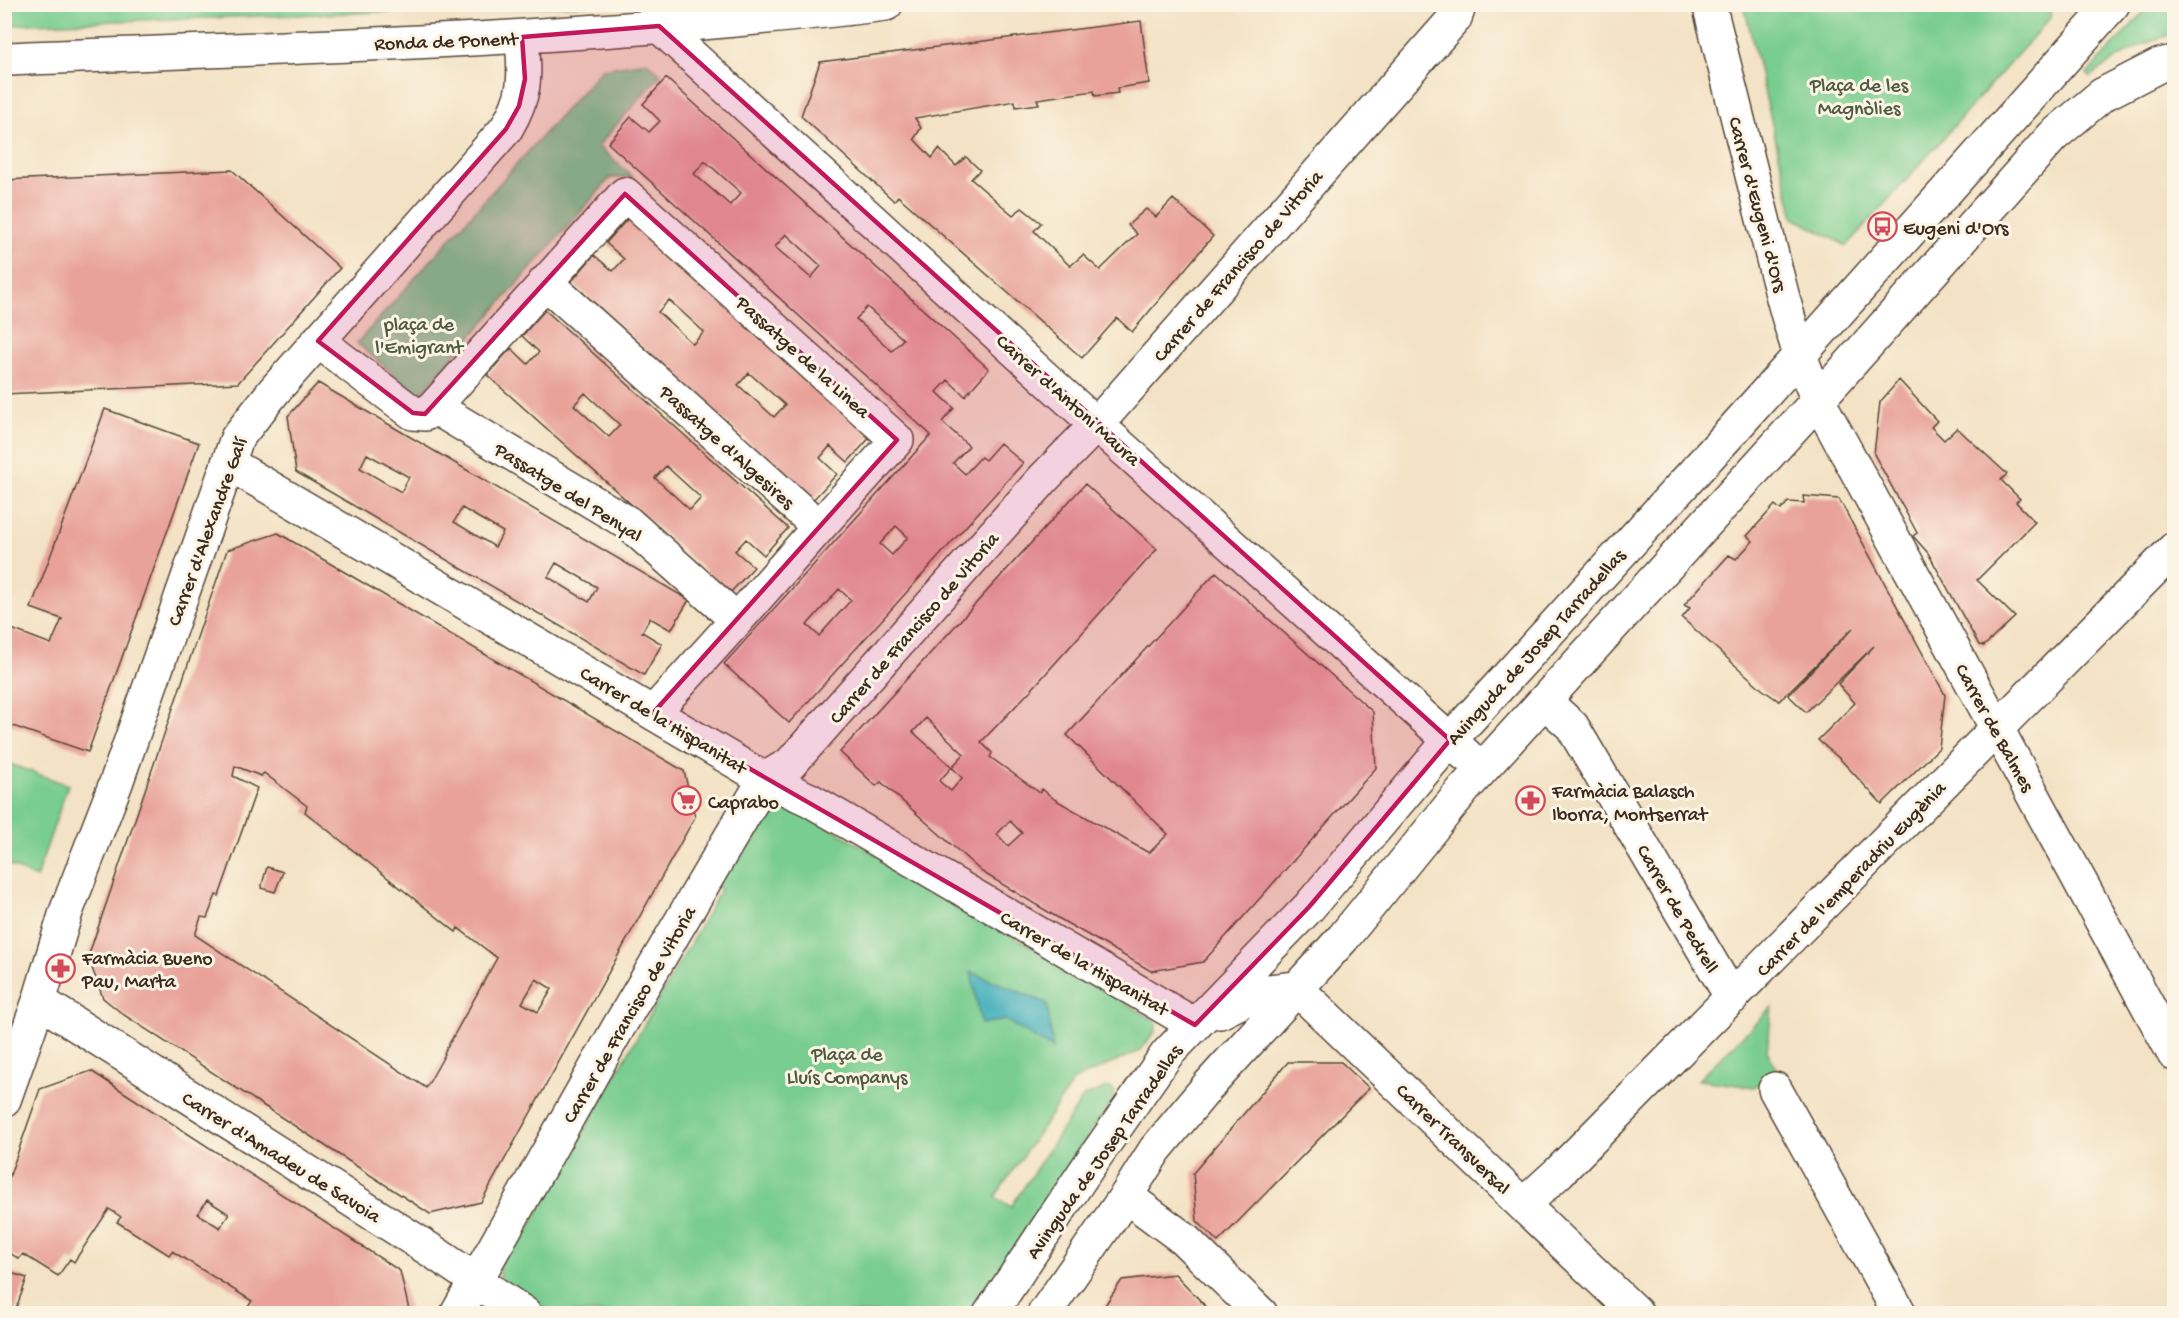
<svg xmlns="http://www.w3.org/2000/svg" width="2179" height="1318" viewBox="0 0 2179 1318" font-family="'Gochi Hand',sans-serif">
	<rect width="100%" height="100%" fill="#fcf5e5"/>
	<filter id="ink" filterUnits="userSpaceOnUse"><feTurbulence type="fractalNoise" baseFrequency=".0167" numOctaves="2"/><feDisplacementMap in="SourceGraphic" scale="12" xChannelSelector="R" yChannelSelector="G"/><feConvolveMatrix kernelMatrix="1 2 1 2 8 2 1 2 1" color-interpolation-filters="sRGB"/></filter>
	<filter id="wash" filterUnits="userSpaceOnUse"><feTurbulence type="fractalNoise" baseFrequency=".008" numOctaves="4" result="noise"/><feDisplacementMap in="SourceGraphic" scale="24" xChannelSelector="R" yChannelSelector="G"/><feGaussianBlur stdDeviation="1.35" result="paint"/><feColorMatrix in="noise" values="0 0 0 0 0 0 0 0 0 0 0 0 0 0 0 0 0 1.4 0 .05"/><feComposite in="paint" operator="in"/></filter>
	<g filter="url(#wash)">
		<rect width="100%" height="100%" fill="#f3e2c5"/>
		<path fill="#7acd90" stroke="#5a7c57" stroke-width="1.5" d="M 5,4 L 588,4 L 588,5 L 5,25 Z
			M 1744,5 L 2051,4 L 2051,17 L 1847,246 L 1794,218 Z
			M 2150,5 L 2174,5 L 2174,34 C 2142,42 2116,57 2090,77 L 2087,74 Z
			M 647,62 L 661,74 L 598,146 L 633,177 L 610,178 L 419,396 L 357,343 L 602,69 Z
			M 4,762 L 68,785 L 36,878 L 5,863 Z
			M 772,800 L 784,800 L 1156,1021 L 1156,1031 L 1140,1051 L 1074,1080 L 995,1197 L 1011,1207 L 1084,1096 L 1108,1087 L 1115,1091 L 1113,1099 L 970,1313 L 540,1313 L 502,1285 L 498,1267 L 513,1234 L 523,1239 L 721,889 L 711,882 L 760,804 Z
			M 1772,1007 L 1767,1051 L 1778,1071 L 1754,1087 L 1698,1080 Z"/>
		<path fill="#40afbc" stroke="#3e6c6d" stroke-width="1.5" d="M 971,972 L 1047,1003 L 1053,1049 L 1005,1020 L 981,1024 Z"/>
		<g id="blocks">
			<path fill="#e8a29a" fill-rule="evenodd" d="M 1141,21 L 1149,83 L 1117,88 L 1118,93 L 1095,96 L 1094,91 L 1037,99 L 1039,104 L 1016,107 L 1015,101 L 915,118 L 921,128 L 914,139 L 932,158 L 939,149 L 956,166 L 966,157 L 980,170 L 971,179 L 1013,215 L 1022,208 L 1041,223 L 1034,231 L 1070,266 L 1083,255 L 1100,270 L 1137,234 L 1128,225 L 1146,209 L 1156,217 L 1173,199 L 1213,236 L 1132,332 L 1117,318 L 1082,358 L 898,196 L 894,201 L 801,116 L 820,62 Z
				M 666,78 L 989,369 L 965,396 L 948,380 L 937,392 L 954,408 L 942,422 L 969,446 L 953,463 L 965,474 L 981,457 L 985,460 L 1000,443 L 1023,463 L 789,723 L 724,664 L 931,435 L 608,143 L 631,117 L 649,132 L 660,121 L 643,104 ZM 705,161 L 741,193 L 730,205 L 694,174 ZM 786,234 L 821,266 L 811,278 L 775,247 ZM 867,307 L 903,339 L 892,351 L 856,319 ZM 896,526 L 908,537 L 892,555 L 880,544 ZM 839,589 L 851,600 L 819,636 L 807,625 Z
				M 232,170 L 340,268 L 238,383 L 4,394 L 4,180 Z
				M 629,217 L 872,435 L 848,462 L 830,446 L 820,458 L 837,474 L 813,500 L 571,282 L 594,255 L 613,271 L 624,259 L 606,243 ZM 669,300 L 704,332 L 693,344 L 658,312 ZM 749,373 L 785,405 L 774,417 L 738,385 Z
				M 545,310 L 788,528 L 764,555 L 746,539 L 735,551 L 754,567 L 730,593 L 487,375 L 511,348 L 528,364 L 539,352 L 522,336 ZM 585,393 L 620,425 L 609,437 L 574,405 ZM 666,466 L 701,498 L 690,510 L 655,478 Z
				M 1899,380 L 1937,421 L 1931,427 L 1944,440 L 1957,428 L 2007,474 L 2001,480 L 2020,499 L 2016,502 L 2035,522 L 1977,580 L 2015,617 L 1984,646 L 1979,645 L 1928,553 L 1913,536 L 1917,533 L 1915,529 L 1874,454 L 1880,402 Z
				M 318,383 L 689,600 L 671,630 L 650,618 L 642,632 L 662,644 L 644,675 L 296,472 L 288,416 ZM 367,454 L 409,477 L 401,492 L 360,468 ZM 462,508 L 503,532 L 495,547 L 454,522 ZM 556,563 L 597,587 L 589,602 L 548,577 Z
				M 105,409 L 199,443 L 88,752 L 4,723 L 4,626 L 51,644 L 62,619 L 31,608 Z
				M 1085,484 L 1157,549 L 1033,688 L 981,742 L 992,753 L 990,757 L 1040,793 L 1042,789 L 1054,799 L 1149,853 L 1168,834 L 1067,735 L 1216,572 L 1373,712 L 1376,768 L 1203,962 L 1151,971 L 1065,922 L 982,872 L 881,782 L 876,786 L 840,752 ZM 926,718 L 964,754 L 952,767 L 962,778 L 951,791 L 939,781 L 952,767 L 913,732 ZM 1010,821 L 1022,833 L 1008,846 L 997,834 Z
				M 1803,496 L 1839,499 L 1945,695 L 1939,748 L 1882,804 L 1840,759 L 1818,740 L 1855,703 L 1838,684 L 1874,646 L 1806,712 L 1788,695 L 1853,628 L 1779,701 L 1763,690 L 1682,618 L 1690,608 L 1684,605 L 1729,555 L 1736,559 L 1753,541 L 1747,536 L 1775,505 L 1781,510 L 1788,502 L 1804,503 Z
				M 278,533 L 684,771 L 695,817 L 481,1202 L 430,1214 L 124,1015 L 103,998 L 88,957 L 227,550 ZM 235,766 L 261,776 L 264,773 L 307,806 L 305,812 L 456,932 L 458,928 L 497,958 L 444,1053 L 445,1054 L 426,1088 L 195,935 L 201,917 L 207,918 L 216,895 L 219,896 L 257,788 L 233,776 ZM 536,979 L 552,989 L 538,1012 L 522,1003 Z
				M 267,867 L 283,872 L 275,892 L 261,888 Z
				M 1288,1062 L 1341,1062 L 1369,1088 L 1218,1242 L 1197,1221 L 1193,1173 Z
				M 91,1071 L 400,1271 L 410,1314 L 258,1314 L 248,1307 L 252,1301 L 172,1251 L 169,1255 L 117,1222 L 121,1217 L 109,1209 L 74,1262 L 70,1259 L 58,1276 L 23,1254 L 19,1259 L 4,1249 L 4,1192 L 40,1089 ZM 207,1200 L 229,1214 L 220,1228 L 198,1214 Z
				M 5,1271 L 27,1278 L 14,1314 L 5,1314 Z
				M 1175,1274 L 1213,1314 L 1099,1314 L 1122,1280 Z"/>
		</g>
	</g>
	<g filter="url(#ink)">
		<use href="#blocks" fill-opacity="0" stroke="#574637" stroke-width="1.5"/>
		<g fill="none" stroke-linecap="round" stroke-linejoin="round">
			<defs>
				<path id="minor" d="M 1709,4 C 1728,81 1747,158 1767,235 C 1781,291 1794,347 1818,400 L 2174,1054
					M 659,26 L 1067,398 L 1466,755
					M 545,282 L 819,527 L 737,620
					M 318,341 L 413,413 L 425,414 L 434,407 L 628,523 L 737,620 L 653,713
					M 434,407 L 625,194 L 897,440 L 819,527
					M 228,463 L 765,779 L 810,800 L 1195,1025
					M 1544,701 L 1572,726 L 1732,998
					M 39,1001 L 435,1253 L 525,1314
					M 1220,1012 L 1260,992 L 1296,988 L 1637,1314
					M 1775,1089 L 1900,1314
					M 4,1100 L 39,1001 L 66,912 L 116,783 L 237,438 L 274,391 L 506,129 C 527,93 525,78 522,37
					M 1126,1196 L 1184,1239 L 1261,1314
					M 1524,1204 L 1559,1172 L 2174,549
					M 457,1314 L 618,1028 L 765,779 L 790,764 L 1044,478 L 1097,424 L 1455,18 L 1460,4
					M 990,1314 L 1088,1167 L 1167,1054 L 1309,907 L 1450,740 L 1731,432 L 2113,4
					M 1044,1314 L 1126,1196 L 1155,1150 L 1209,1085 L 1343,938 L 1464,789 L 1818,400 L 2053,136 L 2102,95 L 2160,65 L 2174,62"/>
				<path id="major" d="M 4,59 C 298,47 593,40 886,4"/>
			</defs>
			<use href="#minor" stroke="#574637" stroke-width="36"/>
			<use href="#major" stroke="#574637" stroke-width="36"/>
			<use href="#minor" stroke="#fff" stroke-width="33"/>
			<use href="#major" stroke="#fff" stroke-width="33"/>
		</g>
	</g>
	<path fill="#c2185b" fill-opacity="0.2" stroke="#c2185b" stroke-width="4.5" stroke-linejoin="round" d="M 659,26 L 1450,740 L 1309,907 L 1195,1025 L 653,713 L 897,440 L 625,194 L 425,414 L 413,413 L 318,341 L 506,129 L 519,106 L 525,79 L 522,37 Z"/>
	<defs>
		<symbol id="bus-ring" viewBox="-11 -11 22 22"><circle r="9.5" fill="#fcf5e5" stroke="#d1495b" stroke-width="1.5"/><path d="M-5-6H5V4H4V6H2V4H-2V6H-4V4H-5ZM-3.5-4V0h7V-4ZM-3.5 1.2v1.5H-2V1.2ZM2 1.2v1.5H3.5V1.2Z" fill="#d1495b"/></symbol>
		<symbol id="supermarket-ring" viewBox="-11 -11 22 22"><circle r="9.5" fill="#fcf5e5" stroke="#d1495b" stroke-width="1.5"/><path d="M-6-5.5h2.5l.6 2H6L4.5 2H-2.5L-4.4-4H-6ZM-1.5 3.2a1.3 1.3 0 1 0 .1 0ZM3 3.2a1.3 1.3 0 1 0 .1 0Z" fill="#d1495b"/></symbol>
		<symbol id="pharmacy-ring" viewBox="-11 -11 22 22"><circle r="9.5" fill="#fcf5e5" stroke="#d1495b" stroke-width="1.5"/><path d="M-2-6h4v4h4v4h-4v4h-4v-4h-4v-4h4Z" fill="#d1495b"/></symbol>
	</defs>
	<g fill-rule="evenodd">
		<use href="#bus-ring" x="1866" y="210" width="33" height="33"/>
		<use href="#supermarket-ring" x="670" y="784" width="33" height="33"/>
		<use href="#pharmacy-ring" x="1514" y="784" width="33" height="33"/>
		<use href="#pharmacy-ring" x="44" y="952" width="33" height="33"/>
	</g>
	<g text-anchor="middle" stroke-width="6" stroke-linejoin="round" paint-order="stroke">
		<g font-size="20" fill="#3b2a1e" stroke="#fcf5e5">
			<text transform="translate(446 40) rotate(-2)" y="7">Ronda de Ponent</text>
			<text transform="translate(1759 204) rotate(75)" y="7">Carrer d'Eugeni d'Ors</text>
			<text transform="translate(1237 265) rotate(-49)" y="7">Carrer de Francisco de Vitoria</text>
			<text transform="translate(804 356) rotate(42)" y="7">Passatge de la Linea</text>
			<text transform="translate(1069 399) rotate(42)" y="7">Carrer d'Antoni Maura</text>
			<text transform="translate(728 446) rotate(42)" y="7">Passatge d'Algesires</text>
			<text transform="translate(569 491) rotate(32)" y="7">Passatge del Penyal</text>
			<text transform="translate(206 531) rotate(-70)" y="7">Carrer d'Alexandre Galí</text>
			<text transform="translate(913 627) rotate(-49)" y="7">Carrer de Francisco de Vitoria</text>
			<text transform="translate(1535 646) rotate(-48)" y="7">Avinguda de Josep Tarradellas</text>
			<text transform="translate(664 719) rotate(31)" y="7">Carrer de la Hispanitat</text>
			<text transform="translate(1996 727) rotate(61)" y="7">Carrer de Balmes</text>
			<text transform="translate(1850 878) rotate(-46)" y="7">Carrer de l'emperadriu Eugènia</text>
			<text transform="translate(1679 908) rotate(60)" y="7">Carrer de Pedrell</text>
			<text transform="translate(1085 962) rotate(30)" y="7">Carrer de la Hispanitat</text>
			<text transform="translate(628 1014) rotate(-60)" y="7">Carrer de Francisco de Vitoria</text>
			<text transform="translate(1454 1138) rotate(44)" y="7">Carrer Transversal</text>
			<text transform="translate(1103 1151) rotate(-55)" y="7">Avinguda de Josep Tarradellas</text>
			<text transform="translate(282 1156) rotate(32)" y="7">Carrer d'Amadeu de Savoia</text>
		</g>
		<g font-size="20" fill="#4e5b40" stroke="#fcf5e5">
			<text x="1859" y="91">Plaça de les<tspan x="1859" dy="23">Magnòlies</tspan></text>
			<text x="419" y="330">plaça de<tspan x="419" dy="23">l'Emigrant</tspan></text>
			<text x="847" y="1060">Plaça de<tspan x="847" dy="23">Lluís Companys</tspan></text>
		</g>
		<g font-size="20" fill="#3b2a1e" stroke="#fcf5e5" text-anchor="start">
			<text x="1903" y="234">Eugeni d'Ors</text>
			<text x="1552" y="797">Farmàcia Balasch<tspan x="1552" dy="23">Iborra, Montserrat</tspan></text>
			<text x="708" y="808">Caprabo</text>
			<text x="82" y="964">Farmàcia Bueno<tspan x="82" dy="23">Pau, Marta</tspan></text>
		</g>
	</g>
	<rect width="2179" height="1318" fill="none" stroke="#fcf5e5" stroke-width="24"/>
</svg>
